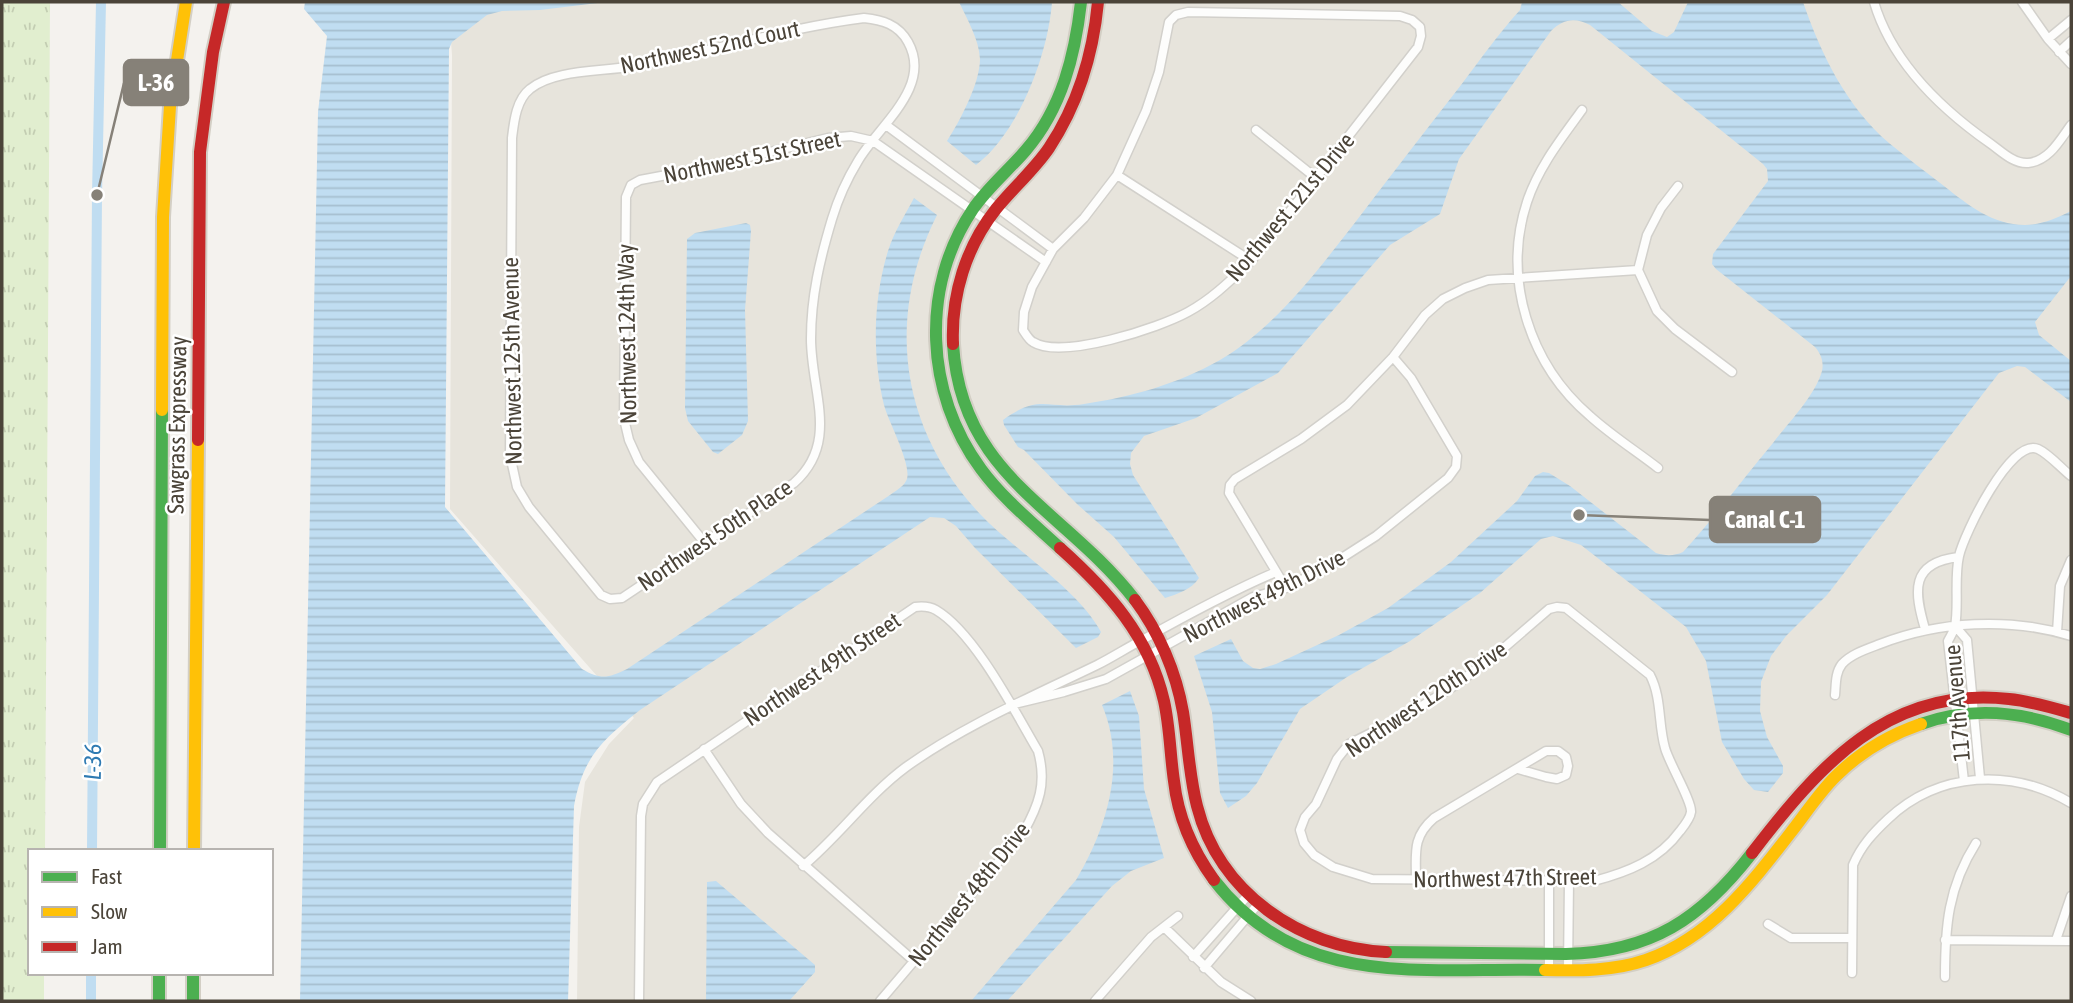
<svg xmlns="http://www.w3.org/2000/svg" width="2073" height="1003" viewBox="0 0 2073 1003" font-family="'Asap Condensed',sans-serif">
	<defs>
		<pattern id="park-tufts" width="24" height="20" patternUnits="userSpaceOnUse" patternTransform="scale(1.75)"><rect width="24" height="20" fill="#e1eecf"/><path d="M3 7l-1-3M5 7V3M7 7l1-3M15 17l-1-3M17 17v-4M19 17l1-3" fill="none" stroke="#c3cdb2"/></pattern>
		<pattern id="water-rules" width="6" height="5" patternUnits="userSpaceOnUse" patternTransform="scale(1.75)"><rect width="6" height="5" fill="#c0ddf1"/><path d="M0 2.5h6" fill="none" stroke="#a6bfcf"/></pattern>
	</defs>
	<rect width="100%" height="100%" fill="#f4f2ee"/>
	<path fill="#e7e4dc" d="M 448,2 L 2071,2 L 2071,1001 L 577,1001 L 579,827 L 585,782 L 609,744 L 634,718 L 450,509 L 452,55 Z"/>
	<path fill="url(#park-tufts)" d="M 2,2 L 50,2 L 45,851 L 30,851 L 30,973 L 44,973 L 44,1001 L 2,1001 Z"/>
	<path fill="url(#water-rules)" d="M 305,2 L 606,2 L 540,10 L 502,11 L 487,15 L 452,42 L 449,49 L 445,507 L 582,669 C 601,680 608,678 627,669 L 890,495 C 895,491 903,487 906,481 C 914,468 888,421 884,405 C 872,355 873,300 888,251 C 894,232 905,215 914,198 L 937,215 C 885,318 900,429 980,514 C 1014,550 1078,589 1101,632 L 1098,637 L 1076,648 L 975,548 L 956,526 L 944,518 L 930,517 L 640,710 C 602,740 583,757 574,806 L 568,1001 L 300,1001 L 318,112 L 327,36 L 304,9 Z
		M 959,2 L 1052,2 C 1048,55 1019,132 976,165 L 947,141 C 960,121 980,83 980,59 C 979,39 967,19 959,2 Z
		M 1522,2 L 1618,2 L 1652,31 L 1667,37 L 1674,32 L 1688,2 L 1803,2 C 1821,54 1846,106 1889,143 C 1907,158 1926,172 1944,186 C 1968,205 1993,225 2025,225 C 2041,225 2057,218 2071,211 L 2071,276 L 2035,322 L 2039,335 L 2071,361 L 2071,402 L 2025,367 L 2017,366 L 1999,373 L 1827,595 L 1786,636 L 1771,656 L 1761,682 L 1760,711 L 1767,737 L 1783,766 L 1783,773 L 1768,792 L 1754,790 L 1744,779 L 1722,742 L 1706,661 L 1686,627 L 1581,545 L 1553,536 L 1541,539 L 1480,593 L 1410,641 L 1347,677 L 1300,709 L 1257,783 L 1246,796 L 1228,808 L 1220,793 L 1212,712 L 1194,656 L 1231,639 L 1243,661 L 1253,668 L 1260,669 L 1276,664 L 1339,635 L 1388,608 L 1451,562 L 1517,501 L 1535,476 L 1543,472 L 1549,473 L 1570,486 L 1656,553 C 1666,556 1674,556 1683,552 C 1715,517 1743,479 1773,443 C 1788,423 1815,396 1822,371 C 1824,362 1821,354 1815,347 L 1716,269 L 1712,264 L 1713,254 L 1768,181 L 1767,169 L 1763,164 L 1590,25 C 1575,17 1563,19 1551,31 L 1459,159 L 1440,214 L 1390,245 L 1278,373 L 1196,418 L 1144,436 L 1131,453 L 1130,464 L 1133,475 L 1199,578 C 1191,590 1177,594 1165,598 L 1114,537 L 1077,504 L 1024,450 L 1018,447 L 1004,425 L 1003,420 C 1040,393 1047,410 1084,404 C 1131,397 1178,384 1220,360 C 1277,326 1317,271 1357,220 C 1391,175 1426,130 1461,85 C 1480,60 1499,33 1520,10 Z
		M 746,223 L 750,225 L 751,231 L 745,310 L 748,421 L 742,435 L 718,454 L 713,452 L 688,421 L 685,408 L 687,239 L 695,233 Z
		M 1130,691 L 1139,716 L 1144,789 L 1164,858 L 1131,871 L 1112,886 L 1007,1001 L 971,1001 L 1076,880 C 1107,828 1127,764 1102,705 Z
		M 716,881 L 815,965 L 815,972 L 789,1001 L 706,1001 L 707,882 Z"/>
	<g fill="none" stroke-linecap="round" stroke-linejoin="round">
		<path stroke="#c0ddf1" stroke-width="10" d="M 92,851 L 97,195 L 101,2
			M 91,1001 L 91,973"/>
		<defs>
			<path id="street" d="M 1874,2 C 1892,63 1941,109 1991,144 C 2002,152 2014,164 2028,163 C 2049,161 2060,140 2071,125
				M 2022,2 L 2048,39 L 2071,64
				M 1188,12 L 1400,16 L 1412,20 L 1420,27 L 1421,36 L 1418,47 L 1251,261 C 1231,280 1212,299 1188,312 C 1159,328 1062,360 1033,342 C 1029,340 1025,333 1023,330 L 1024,312 L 1032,287 L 1053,249 L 1084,218 L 1117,175 L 1146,111 L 1159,72 L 1169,22 L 1176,15 Z
				M 864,18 C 882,20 898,24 908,42 C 933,87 879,125 858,161 C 847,179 838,199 832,219 C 820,259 811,296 811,339 C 811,392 840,442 794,483 L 622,598 L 610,599 L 601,595 L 529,507 L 517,487 L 510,455 L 512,138 C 514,122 516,100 530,89 C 554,69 603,72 633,66 C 711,52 785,28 864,18 Z
				M 2048,39 L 2071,20
				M 2059,52 L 2071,41
				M 1582,110 C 1561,139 1538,168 1527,202 C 1502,278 1529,364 1590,416 C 1611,435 1636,451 1658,468
				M 886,125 L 1053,249
				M 1256,130 L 1316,178
				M 1117,175 L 1251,261
				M 1678,186 L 1661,208 L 1647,235 L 1638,270 L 1657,311 L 1675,329 L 1732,372
				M 704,542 L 639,462 L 629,440 L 624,419 L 626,197 L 631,185 L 640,180 L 704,168 L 828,138 L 851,136 L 873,141 L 1046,262
				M 1286,588 L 1229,493 L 1230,485 L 1235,479 L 1301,439 L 1347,405 L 1393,357 L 1425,315 L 1443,299 L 1465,288 L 1488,280 L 1638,270
				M 1557,607 L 1566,608 L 1650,675 C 1662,698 1658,724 1665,748 C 1669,763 1692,801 1691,812 C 1690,819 1684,826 1680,831 C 1659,860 1628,872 1594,881 L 1372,879 L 1333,867 L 1314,855 L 1304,843 L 1300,830 L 1305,817 L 1316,804 L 1337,759 L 1349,744 L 1409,714 L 1454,686 L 1498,653 L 1549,609 Z
				M 1955,626 L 1967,640 L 1980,778
				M 1925,629 C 1914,591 1910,563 1958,557
				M 2057,632 L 2060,586 L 2071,560
				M 1835,695 C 1836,685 1835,673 1842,664 C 1851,654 1867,649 1880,644 C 1939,621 2010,617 2071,636
				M 1010,705 L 1064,692 L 1106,679 L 1253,597 L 1286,588 L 1334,563 L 1376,536 L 1448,478 L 1456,467 L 1457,456 L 1411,378 L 1393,357
				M 704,749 L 741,804 L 768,833 L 914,961
				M 1964,781 L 1948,641 C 1950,637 1954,631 1955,626 C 1959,607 1954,578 1959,556 C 1964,534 2011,437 2038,449 C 2049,454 2061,468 2071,476
				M 803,866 C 840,835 867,796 906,767 C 965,725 1033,696 1097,665 C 1113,657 1128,647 1144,639 C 1187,615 1231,591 1276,572
				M 1416,880 C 1416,853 1412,837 1434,818 L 1546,751 L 1558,751 L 1566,757 L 1568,766 L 1566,775 L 1557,779 L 1546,777 L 1518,769
				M 1549,881 L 1549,970
				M 1768,924 L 1791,938 L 1852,938
				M 1164,927 L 1221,982 L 1251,1001
				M 1945,940 L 2071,941
				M 2056,940 L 2071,896
				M 1193,957 L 1249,894
				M 1204,968 L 1259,903
				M 1568,970 L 1569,881
				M 1852,973 L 1853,865 C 1861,846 1873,833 1888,819 C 1939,771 2012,768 2071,803
				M 1945,977 C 1945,927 1948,887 1976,843
				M 639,1001 L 641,816 L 643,804 L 657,782 L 915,607 C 923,606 929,606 936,610 C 975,633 1015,712 1038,751 C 1047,783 1039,805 1023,833 L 880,1001
				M 1095,1001 L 1151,937 L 1178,916"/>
			<path id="fast" d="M 953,344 C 961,477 1064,508 1135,600
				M 1060,548 C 1033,523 1003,499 981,469 C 925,393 920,288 973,209 C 988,187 1009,170 1026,150 C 1062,108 1075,55 1081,2
				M 1921,724 C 1972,706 2021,711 2071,730
				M 160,851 L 162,410
				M 1214,880 C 1300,991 1422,967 1545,970
				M 1386,952 L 1566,954 C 1651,952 1701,919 1752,853
				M 159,973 L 159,1001
				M 193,973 L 193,1001"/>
			<path id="slow" d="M 162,410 L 163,217 L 170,106 L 186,2
				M 194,851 L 198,440
				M 1545,970 C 1578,971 1614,971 1646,960 C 1712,937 1754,880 1795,827 C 1808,810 1820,792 1835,777 C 1859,753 1889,735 1921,724"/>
			<path id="jam" d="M 953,344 C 951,295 966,247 996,209 C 1013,188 1034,170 1049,148 C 1078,104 1093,55 1098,2
				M 198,440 L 200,152 L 213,52 L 224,2
				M 1060,548 C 1108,591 1149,636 1164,701 C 1170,728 1170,754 1174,781 C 1178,817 1193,851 1214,880
				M 1135,600 C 1159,632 1176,672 1183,712 C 1188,743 1189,775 1197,806 C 1219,893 1300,948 1386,952
				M 1752,853 C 1818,767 1889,685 2009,699 C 2030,701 2050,707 2071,713"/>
		</defs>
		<use href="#street" stroke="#d2d0cb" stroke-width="11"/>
		<use href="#fast" stroke="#d3cfc5" stroke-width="16"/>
		<use href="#slow" stroke="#d3cfc5" stroke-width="16"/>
		<use href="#jam" stroke="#d3cfc5" stroke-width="16"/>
		<use href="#street" stroke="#fdfdfc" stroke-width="8"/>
		<use href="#fast" stroke="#4caf50" stroke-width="12"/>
		<use href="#slow" stroke="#ffc107" stroke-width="12"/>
		<use href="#jam" stroke="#c62828" stroke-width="12"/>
	</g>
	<g text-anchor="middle" stroke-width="5" stroke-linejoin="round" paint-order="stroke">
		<g font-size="23" fill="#4b4439" stroke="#fff">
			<text transform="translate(710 47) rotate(-12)" y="8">Northwest 52nd Court</text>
			<text transform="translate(752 157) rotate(-12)" y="8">Northwest 51st Street</text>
			<text transform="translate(1290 207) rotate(-50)" y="8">Northwest 121st Drive</text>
			<text transform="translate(627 334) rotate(-91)" y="8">Northwest 124th Way</text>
			<text transform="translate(512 361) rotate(-91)" y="8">Northwest 125th Avenue</text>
			<text transform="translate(177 425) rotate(-89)" y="8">Sawgrass Expressway</text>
			<text transform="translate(715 535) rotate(-34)" y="8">Northwest 50th Place</text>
			<text transform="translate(1264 596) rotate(-27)" y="8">Northwest 49th Drive</text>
			<text transform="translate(822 669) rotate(-34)" y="8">Northwest 49th Street</text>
			<text transform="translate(1426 699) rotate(-34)" y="8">Northwest 120th Drive</text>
			<text transform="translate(1957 703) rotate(-95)" y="8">117th Avenue</text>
			<text transform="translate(1505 878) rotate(-1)" y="8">Northwest 47th Street</text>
			<text transform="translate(969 894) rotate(-51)" y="8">Northwest 48th Drive</text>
		</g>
		<g font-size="24" font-style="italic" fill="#2e7ab2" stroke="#fff">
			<text transform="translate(93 762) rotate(-89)" y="8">L-36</text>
		</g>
	</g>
	<path fill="none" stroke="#868178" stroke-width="2.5" d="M97 195L124 83M1579 515L1710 520"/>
	<g fill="#868178" stroke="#fff" stroke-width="2.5">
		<circle cx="97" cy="195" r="7"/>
		<circle cx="1579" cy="515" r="7"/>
	</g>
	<g fill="#868178" stroke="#868178" stroke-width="2.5">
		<rect x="124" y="60" width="64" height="45" rx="7"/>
		<rect x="1710" y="497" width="110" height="45" rx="7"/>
	</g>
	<g font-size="24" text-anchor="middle" font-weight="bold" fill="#fff">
		<text x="156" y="91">L-36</text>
		<text x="1765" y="528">Canal C-1</text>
	</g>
	<rect width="2073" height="1003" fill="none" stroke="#4b4439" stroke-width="7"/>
	<rect x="28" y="849" width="245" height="126" fill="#ffffff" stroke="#b7b4b0" stroke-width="2"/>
	<rect x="42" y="872" width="35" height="10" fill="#4caf50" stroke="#b7b4b0" stroke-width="2"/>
	<text x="91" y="884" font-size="21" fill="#4b4439">Fast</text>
	<rect x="42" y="907" width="35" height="10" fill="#ffc107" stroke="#b7b4b0" stroke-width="2"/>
	<text x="91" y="919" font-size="21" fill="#4b4439">Slow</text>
	<rect x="42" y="942" width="35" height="10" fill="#c62828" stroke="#b7b4b0" stroke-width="2"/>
	<text x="91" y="954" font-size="21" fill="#4b4439">Jam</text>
</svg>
